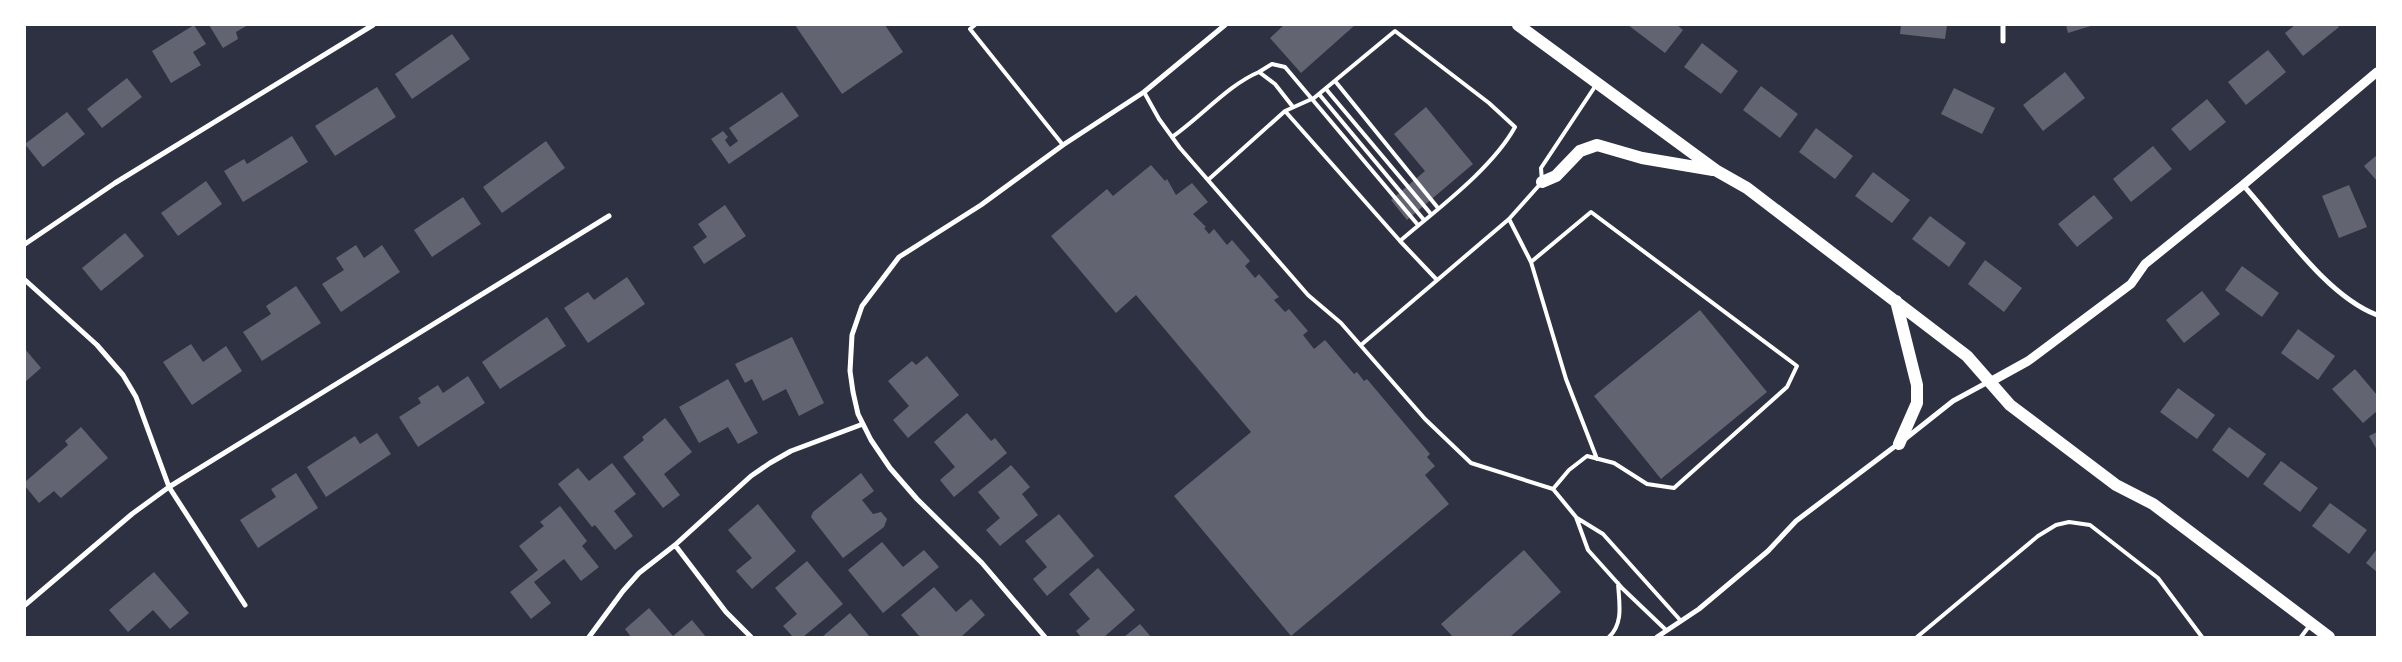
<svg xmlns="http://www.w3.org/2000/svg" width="2402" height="662" viewBox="0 0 2402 662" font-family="'Exo 2',sans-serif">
	<rect width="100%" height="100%" fill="#2d3142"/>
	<path fill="#626471" d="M 194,25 L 206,44 L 193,52 L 201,65 L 171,83 L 152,51 Z
		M 209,25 L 248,25 L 236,32 L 238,39 L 223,48 Z
		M 795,25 L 885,25 L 903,52 L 842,94 Z
		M 1284,25 L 1355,25 L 1301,73 L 1270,38 Z
		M 1628,25 L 1677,25 L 1683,30 L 1665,53 Z
		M 1901,25 L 1947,25 L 1945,39 L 1900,34 Z
		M 2066,25 L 2094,25 L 2068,33 Z
		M 2295,25 L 2337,25 L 2339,27 L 2303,56 L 2285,33 Z
		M 452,34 L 470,59 L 412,99 L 395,74 Z
		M 1702,43 L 1738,71 L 1721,94 L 1684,67 Z
		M 2268,50 L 2286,72 L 2246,105 L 2228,82 Z
		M 2065,72 L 2085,98 L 2043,131 L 2023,105 Z
		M 127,78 L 142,97 L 102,128 L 87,109 Z
		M 1761,86 L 1798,114 L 1780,138 L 1743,110 Z
		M 377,87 L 396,117 L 335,156 L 315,126 Z
		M 1954,88 L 1995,108 L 1982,134 L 1941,114 Z
		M 782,92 L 799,116 L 729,164 L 711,139 L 723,131 L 728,137 L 725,140 L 730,147 L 738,141 L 729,128 Z
		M 2207,99 L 2226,122 L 2190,151 L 2171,129 Z
		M 1426,107 L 1473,164 L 1407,220 L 1391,200 L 1425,171 L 1394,134 Z
		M 67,112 L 85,134 L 43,167 L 25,144 Z
		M 1816,128 L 1853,156 L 1835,179 L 1799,152 Z
		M 292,136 L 308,162 L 243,202 L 224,171 L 244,159 L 247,164 Z
		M 546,141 L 565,168 L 502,213 L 483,187 Z
		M 2153,146 L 2172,169 L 2131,202 L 2113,179 Z
		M 2377,155 L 2377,181 L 2364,166 Z
		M 1151,165 L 1165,181 L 1167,179 L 1176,195 L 1192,183 L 1208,202 L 1193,214 L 1206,227 L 1204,228 L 1209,234 L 1214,229 L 1227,245 L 1232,240 L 1250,261 L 1245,266 L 1255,278 L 1259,274 L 1279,297 L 1274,300 L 1285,312 L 1289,309 L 1308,331 L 1303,335 L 1314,349 L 1325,340 L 1354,374 L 1357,372 L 1364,381 L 1367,379 L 1430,454 L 1427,457 L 1435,466 L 1425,475 L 1449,504 L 1291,636 L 1174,496 L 1251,432 L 1136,295 L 1116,313 L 1051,236 L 1107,189 L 1113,196 Z
		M 1873,172 L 1910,200 L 1892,223 L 1855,196 Z
		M 206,181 L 222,204 L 178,236 L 161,213 Z
		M 2349,185 L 2367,227 L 2339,238 L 2322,196 Z
		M 2094,195 L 2113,218 L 2077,247 L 2058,224 Z
		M 463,197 L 481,224 L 432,257 L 414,230 Z
		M 725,205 L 746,236 L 704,264 L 693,247 L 707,237 L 698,224 Z
		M 1930,216 L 1966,243 L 1949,267 L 1912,239 Z
		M 125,233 L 144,256 L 101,291 L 82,268 Z
		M 356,245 L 364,258 L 382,245 L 400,272 L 341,312 L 322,284 L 344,270 L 336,258 Z
		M 1985,260 L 2022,288 L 2004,312 L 1968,284 Z
		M 2242,266 L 2279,293 L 2262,317 L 2225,290 Z
		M 627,277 L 645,304 L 588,343 L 564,308 L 588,292 L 594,300 Z
		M 296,286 L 321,323 L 262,361 L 243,332 L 271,314 L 266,306 Z
		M 2202,291 L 2220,314 L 2184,343 L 2166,320 Z
		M 1700,310 L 1767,392 L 1661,479 L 1594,396 Z
		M 547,317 L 566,346 L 500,389 L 482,362 Z
		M 2298,329 L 2335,356 L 2318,380 L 2281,353 Z
		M 792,337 L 824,403 L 799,416 L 786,389 L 763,401 L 752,379 L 745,383 L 735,364 Z
		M 191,344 L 203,362 L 226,346 L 242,371 L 192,405 L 163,362 Z
		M 25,349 L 41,368 L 25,382 Z
		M 927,356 L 959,395 L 908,438 L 893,420 L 909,406 L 888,381 L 912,361 L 916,365 Z
		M 2355,369 L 2377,395 L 2377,411 L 2363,423 L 2332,389 Z
		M 468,376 L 485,403 L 418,447 L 399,417 L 421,403 L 418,398 L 438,385 L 443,393 Z
		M 728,379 L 758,433 L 738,444 L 728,427 L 699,443 L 679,407 Z
		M 2178,388 L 2215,415 L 2197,439 L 2160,412 Z
		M 967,413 L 991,441 L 995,438 L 1007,453 L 954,497 L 940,480 L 955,467 L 934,442 Z
		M 665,418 L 692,452 L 664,474 L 680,495 L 663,508 L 623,457 L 644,440 L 642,437 Z
		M 81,427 L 108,458 L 61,498 L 54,491 L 39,503 L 25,486 L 25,482 L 68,445 L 65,441 Z
		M 2229,427 L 2266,454 L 2248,478 L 2212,450 Z
		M 2377,432 L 2377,450 L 2369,436 Z
		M 377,433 L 391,454 L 326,497 L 307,467 L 355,436 L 360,444 Z
		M 2281,461 L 2318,488 L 2300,512 L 2263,484 Z
		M 612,463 L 636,494 L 614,511 L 633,536 L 615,550 L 595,525 L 592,527 L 558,484 L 578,468 L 589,481 Z
		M 1011,465 L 1030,487 L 1022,494 L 1038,515 L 1000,546 L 986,530 L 1000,518 L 978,492 Z
		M 296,473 L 318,508 L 258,548 L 240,520 L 276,497 L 271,489 Z
		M 861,473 L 874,491 L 862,500 L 873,514 L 881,512 L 887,519 L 884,527 L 843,558 L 811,517 L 813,512 Z
		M 2330,503 L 2367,530 L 2349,554 L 2312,526 Z
		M 758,504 L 796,551 L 752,589 L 736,571 L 752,558 L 728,530 Z
		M 560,506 L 587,541 L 582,546 L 599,567 L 581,581 L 564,559 L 534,582 L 551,603 L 531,619 L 510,592 L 538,570 L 519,546 L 544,526 L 540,522 Z
		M 1059,514 L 1094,556 L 1047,596 L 1033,579 L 1047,567 L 1025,541 Z
		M 882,542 L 903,567 L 924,550 L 939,567 L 883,613 L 848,570 Z
		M 2377,549 L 2377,572 L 2366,563 Z
		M 1524,550 L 1561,592 L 1510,637 L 1453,637 L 1441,624 Z
		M 807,561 L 843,604 L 803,637 L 793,637 L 783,626 L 797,614 L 775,588 Z
		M 1098,568 L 1135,610 L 1104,637 L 1081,637 L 1076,631 L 1090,619 L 1069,594 Z
		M 154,572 L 189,613 L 170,629 L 153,610 L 128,632 L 109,610 Z
		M 934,587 L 956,612 L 971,599 L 985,615 L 961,637 L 920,637 L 901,615 Z
		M 649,608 L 673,636 L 692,620 L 706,637 L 631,637 L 625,629 Z
		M 850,613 L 870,637 L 822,637 Z
		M 1140,624 L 1151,637 L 1124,637 Z"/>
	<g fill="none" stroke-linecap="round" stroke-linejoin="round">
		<path stroke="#fff" stroke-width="4" d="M 975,25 L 970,29 L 1063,145
			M 1259,72 L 1272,64 L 1285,67 L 1418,225
			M 1335,81 L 1438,208
			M 1326,89 L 1431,214
			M 1144,92 L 1159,119 L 1180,148 L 1308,295 L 1341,323 L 1425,419 L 1471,463 L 1553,489 L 1576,517 L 1588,550 L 1623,589 L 1666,630
			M 1319,94 L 1424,220
			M 1285,111 L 1400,241
			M 1172,137 C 1201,117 1228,85 1259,72 L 1275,84 L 1293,107
			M 1208,180 L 1285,111 L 1314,98 L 1395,31 L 1489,103 L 1515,127 C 1492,169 1436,210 1400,241 L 1437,280
			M 1509,219 L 1531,262 L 1591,212 L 1797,366 L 1787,387 L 1674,488 L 1647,484 L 1614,463 L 1587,456 L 1569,470 L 1553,489
			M 1531,262 L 1566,379 L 1597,459
			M 1361,345 L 1509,219 L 1542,182 L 1541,168 L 1596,85
			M 1577,518 L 1603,534 L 1681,621
			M 1609,637 C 1624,623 1619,602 1618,583
			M 1917,637 L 2038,536 L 2056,525 L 2069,522 L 2090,525 L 2158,578 L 2202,637
			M 2301,637 L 2310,625"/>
		<path stroke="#fff" stroke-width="5" d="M 2003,25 L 2003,41
			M 2243,185 C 2281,227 2325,295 2377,315
			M 25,244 L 115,183 L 373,25
			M 25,280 L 97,345 L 123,375 L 136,397 L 169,487 L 245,605
			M 1905,439 L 1953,401 L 1988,382
			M 675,545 L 726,612 L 751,637
			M 25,605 L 132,514 L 169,487 L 609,216
			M 589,637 L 623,591 L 639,573 L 675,545 L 751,476 L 770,463 L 791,451 L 863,424
			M 1045,637 L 982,563 L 917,499 L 890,468 L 871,440 L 858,414 L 853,392 L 850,371 L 852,335 L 862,306 L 899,257 L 981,205 L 1063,145 L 1144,92 L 1225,25
			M 1657,637 L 1699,609 L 1768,551 L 1796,521 L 1898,444"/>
		<path stroke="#fff" stroke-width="9" d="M 1990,382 L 2028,361 L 2131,284 L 2145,264 L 2243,185 L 2377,72"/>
		<path stroke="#fff" stroke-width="12" d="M 1518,25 L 1717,171 L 1747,188 L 1967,356 L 2010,405 L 2116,485 L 2153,504 L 2329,637
			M 1542,182 L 1556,176 L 1580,151 L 1597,145 L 1642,158 L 1713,170
			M 1896,301 L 1917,385 L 1917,403 L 1899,444"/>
	</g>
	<rect width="2402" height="662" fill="none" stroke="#ffffff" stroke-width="52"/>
</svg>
